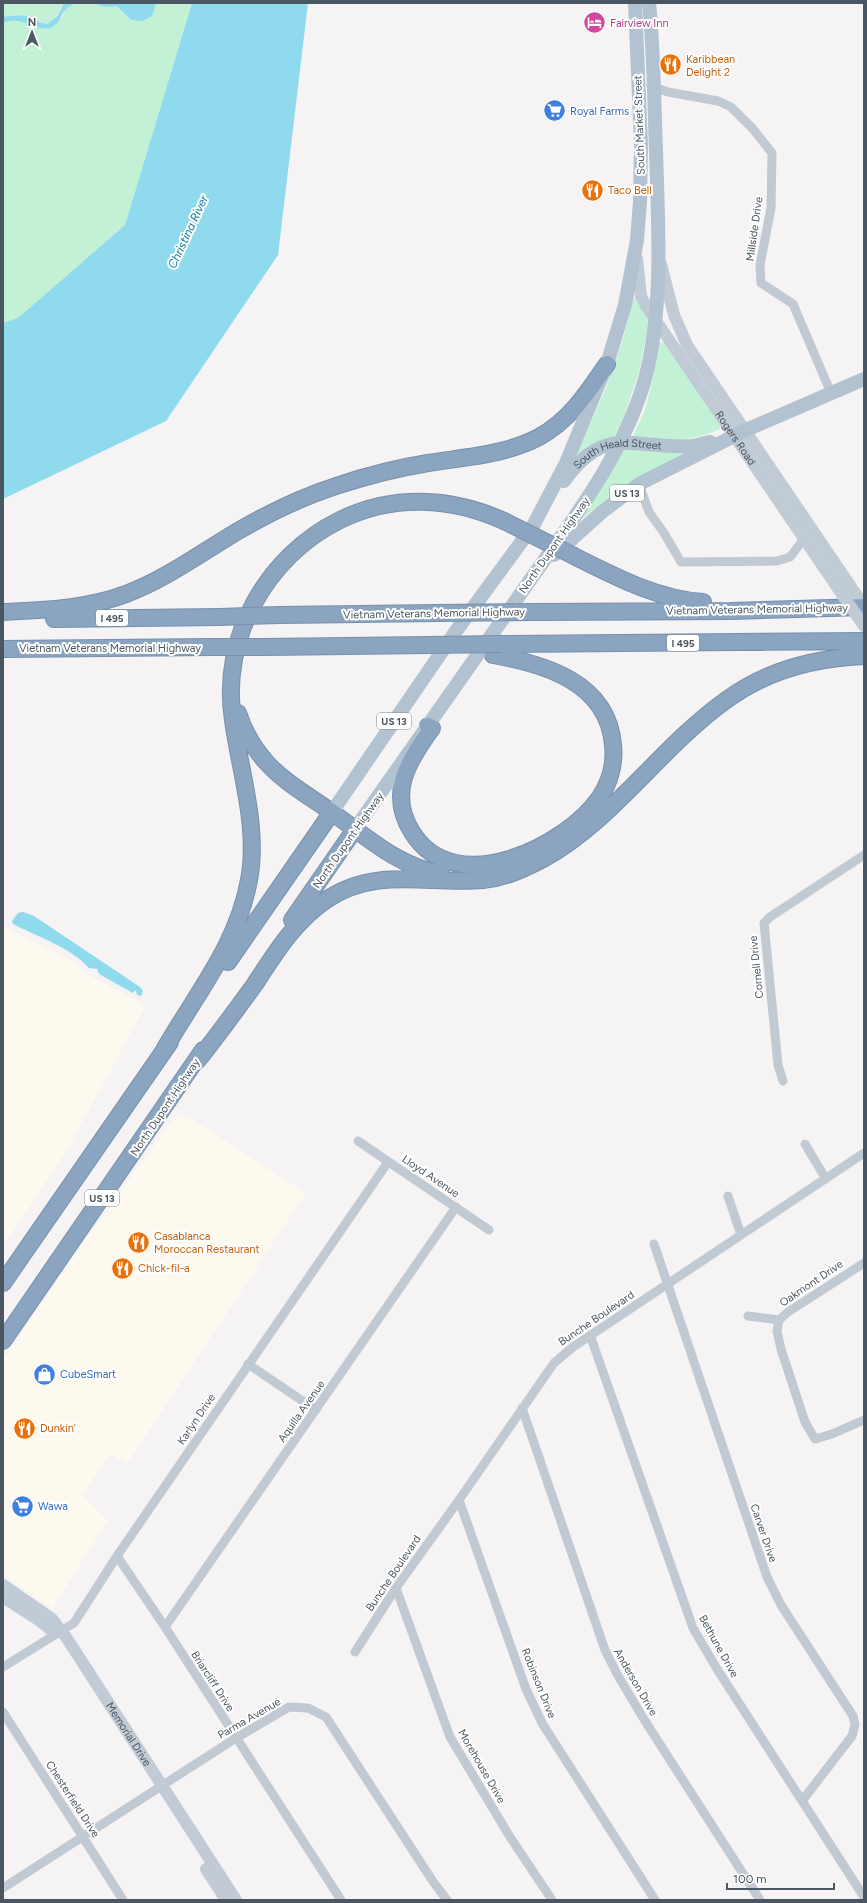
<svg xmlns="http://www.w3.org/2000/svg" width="867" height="1903" viewBox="0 0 867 1903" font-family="Figtree,sans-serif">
	<rect width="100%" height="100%" fill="#f5f3f3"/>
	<path fill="#fdf9ef" d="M 3,926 L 74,962 L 82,972 L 146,1005 L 70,1145 L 3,1247 Z
		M 176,1116 L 188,1117 L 306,1193 L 127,1464 L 110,1454 L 82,1495 L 108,1520 L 52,1609 L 3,1574 L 3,1360 L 86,1239 Z"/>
	<path fill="#c3f1d5" d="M 3,3 L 64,3 L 58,16 L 47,24 L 38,23 L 28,17 L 3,17 Z
		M 67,3 L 192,3 L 125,225 L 18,318 L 3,323 L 3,23 C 17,16 29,25 43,28 L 62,18 Z
		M 634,297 L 649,322 L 639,372 L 624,416 L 613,439 L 575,459 L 605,390 L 622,342 Z
		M 662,342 L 666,346 L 720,425 L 720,429 C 686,444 668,439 633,436 L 645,410 L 653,379 L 658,343 Z
		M 627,448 L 686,450 L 687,454 L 605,501 L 575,524 L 620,454 Z"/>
	<path fill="#90daee" d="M 64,3 L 76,3 C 73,5 67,7 65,10 C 60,16 61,22 52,27 C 38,34 22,14 3,23 L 3,17 C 11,16 22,14 29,17 C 36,20 40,23 47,24 L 58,16 Z
		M 94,3 L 156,3 L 152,16 L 142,21 L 131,20 L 117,6 L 104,7 Z
		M 192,3 L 308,3 L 278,255 L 166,421 L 3,499 L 3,323 L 18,318 L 125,225 Z
		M 23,912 L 34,916 L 140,987 L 143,991 L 141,996 L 137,995 L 136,990 L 133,993 L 99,974 L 97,969 L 89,968 C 70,947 38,937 13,924 L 12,921 L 18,913 Z"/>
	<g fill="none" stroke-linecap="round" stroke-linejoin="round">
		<defs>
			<path id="highway" d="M 574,556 C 614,576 657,599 703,602
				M 3,612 C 45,610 86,609 126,594 C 166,579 201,553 238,531 C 269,513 302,497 336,486 C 366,476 397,468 428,463 C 465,457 505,455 539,437 C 570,420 588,392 607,364
				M 533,612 L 731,611 L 864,607
				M 280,615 L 437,613
				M 54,619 L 220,617
				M 502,644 L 864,641
				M 264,647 L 428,645
				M 3,649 L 212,647
				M 238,713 C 244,731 254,749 267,763 C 284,782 309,796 330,811 C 366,836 397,866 441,874
				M 428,726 L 432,728 C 409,761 387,792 412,832 C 454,901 566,847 600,797 C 610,782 615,763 613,745 C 608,682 544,664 493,655
				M 292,920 L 355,829
				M 228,962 L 332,812
				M 164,1050 C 196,994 237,946 249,880 C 259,827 240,772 233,720 C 220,638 267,556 340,520 C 393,494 451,497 504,521
				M 198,1060 C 218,1035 236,1010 255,984 C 276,952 295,921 326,900 C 376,866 428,885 483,880 C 505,878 526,868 545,858 C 615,818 660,748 725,701 C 765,671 815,658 864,656
				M 3,1283 L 170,1042
				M 3,1341 L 203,1050"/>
		</defs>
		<use href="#highway" stroke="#7690ad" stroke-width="18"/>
		<path stroke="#c1cad2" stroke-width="9" d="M 651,86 L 668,92 L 718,101 L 731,107 L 753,129 L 772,153 L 771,208 L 760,265 L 761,283 L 793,304 L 831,393
			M 639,484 L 649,512 L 664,533 L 681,562 L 777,561 L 790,557 L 804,539
			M 783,1081 L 778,1065 L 764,923 L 770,917 L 864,855
			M 358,1141 L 489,1230
			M 805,1144 L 826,1179
			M 728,1196 L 741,1235
			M 654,1244 L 767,1577 L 781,1605 L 853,1716 L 855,1725 L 852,1736 L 802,1801
			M 748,1316 L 779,1320 L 788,1312 L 864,1263
			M 779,1320 L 777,1331 L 781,1349 L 805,1422 L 815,1439 L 832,1434 L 864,1420
			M 590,1335 L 693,1628 L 717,1669 L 864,1897
			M 248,1364 L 316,1410
			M 522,1408 L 605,1650 L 617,1674 L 645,1721 L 760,1900
			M 459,1500 L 526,1689 L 542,1723 L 655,1900
			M 117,1556 L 165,1627 L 341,1900
			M 396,1588 L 450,1737 L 510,1837 L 552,1900
			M 165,1627 L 456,1207
			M 355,1652 L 396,1588 L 459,1500 L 554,1363 L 573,1347 L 864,1153
			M 3,1667 L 74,1623 L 117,1556 L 388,1162
			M 3,1712 L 123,1900
			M 3,1888 L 236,1738 L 289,1707 L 308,1708 L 326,1717 L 434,1883 L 447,1900"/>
		<g stroke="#c1cbd6" stroke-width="12">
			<path id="s1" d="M 637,259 L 641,296 L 646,306 L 837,587"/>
			<path d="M 661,264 L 674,315 L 687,345 L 864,606"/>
			<path id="s2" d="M 3,1585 L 52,1619 L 66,1637 L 236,1900"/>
			<path d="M 3,1597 L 40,1621 L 50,1629"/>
			<path d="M 206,1869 L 226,1900"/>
		</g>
		<g stroke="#b3c2d1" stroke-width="14">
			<path id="s3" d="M 564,481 C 606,422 635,450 692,446 C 698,445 704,443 710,442"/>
			<path d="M 554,555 L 602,512 L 639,484 L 746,430 L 864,379"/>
			<path d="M 332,812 L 456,631 L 533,526 L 566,463 L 607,364 L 625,305 L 637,240 L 640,202 L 641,144 L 635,3"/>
			<path d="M 355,829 C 409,752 464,674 519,596 C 566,528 622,460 645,379 C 664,308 658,223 656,150 C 654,101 654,52 649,3"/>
		</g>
		<use href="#highway" stroke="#8ba5c1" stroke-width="16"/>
		<defs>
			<path id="highway-bridge" d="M 504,521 L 574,556
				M 437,613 L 533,612
				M 220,617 L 280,615
				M 428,645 L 502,644
				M 212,647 L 264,647"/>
		</defs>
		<use href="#highway-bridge" stroke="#7690ad" stroke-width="18" stroke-linecap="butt"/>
		<path stroke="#c1cbd6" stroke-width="12" d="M 837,587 L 864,626"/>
		<use href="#highway-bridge" stroke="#8ba5c1" stroke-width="16"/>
	</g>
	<defs>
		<symbol id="hotel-disc" viewBox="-11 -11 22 22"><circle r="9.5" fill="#d1479c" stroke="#fff"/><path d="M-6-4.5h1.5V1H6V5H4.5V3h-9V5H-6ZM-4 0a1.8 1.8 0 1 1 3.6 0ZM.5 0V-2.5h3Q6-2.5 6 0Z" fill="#fff"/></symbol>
		<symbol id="restaurant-disc" viewBox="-11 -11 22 22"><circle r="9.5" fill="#e8710a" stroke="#fff"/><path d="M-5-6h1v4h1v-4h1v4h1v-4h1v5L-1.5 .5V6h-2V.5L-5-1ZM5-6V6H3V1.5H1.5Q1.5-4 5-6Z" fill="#fff"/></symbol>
		<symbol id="supermarket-disc" viewBox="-11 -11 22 22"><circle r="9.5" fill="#3f7fe0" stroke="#fff"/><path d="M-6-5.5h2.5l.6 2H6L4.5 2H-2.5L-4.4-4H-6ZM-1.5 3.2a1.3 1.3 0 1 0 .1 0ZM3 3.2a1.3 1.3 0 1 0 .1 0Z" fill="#fff"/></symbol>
		<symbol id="shop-disc" viewBox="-11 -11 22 22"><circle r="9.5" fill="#3f7fe0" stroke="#fff"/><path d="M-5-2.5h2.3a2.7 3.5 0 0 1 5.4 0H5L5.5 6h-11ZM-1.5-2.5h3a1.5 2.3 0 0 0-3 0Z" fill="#fff"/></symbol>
	</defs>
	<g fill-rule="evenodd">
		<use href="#hotel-disc" x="582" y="10" width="25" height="25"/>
		<use href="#restaurant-disc" x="658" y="52" width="25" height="25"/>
		<use href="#supermarket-disc" x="542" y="98" width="25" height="25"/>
		<use href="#restaurant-disc" x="580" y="178" width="25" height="25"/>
		<use href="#restaurant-disc" x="126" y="1230" width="25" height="25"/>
		<use href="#restaurant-disc" x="110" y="1256" width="25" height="25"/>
		<use href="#shop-disc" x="32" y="1362" width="25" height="25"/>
		<use href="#restaurant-disc" x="12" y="1416" width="25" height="25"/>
		<use href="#supermarket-disc" x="10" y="1494" width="25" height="25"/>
	</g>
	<g text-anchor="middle" stroke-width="4" stroke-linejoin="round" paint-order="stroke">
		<g fill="#fff" stroke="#808990" stroke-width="1">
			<rect x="610" y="485" width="34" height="16" rx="3"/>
			<rect x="96" y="610" width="32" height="16" rx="3"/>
			<rect x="667" y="635" width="32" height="16" rx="3"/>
			<rect x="377" y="713" width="34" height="16" rx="3"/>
			<rect x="85" y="1190" width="34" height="16" rx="3"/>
		</g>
		<g font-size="10" font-weight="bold" fill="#4a5661">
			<text x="627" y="497">US 13</text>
			<text x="112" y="622">I 495</text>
			<text x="683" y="647">I 495</text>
			<text x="394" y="725">US 13</text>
			<text x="102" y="1202">US 13</text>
		</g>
		<g font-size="11" fill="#b23c85" stroke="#fff" text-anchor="start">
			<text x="610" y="27">Fairview Inn</text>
		</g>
		<g font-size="11" fill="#c56008" stroke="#fff" text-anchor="start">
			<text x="686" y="63">Karibbean<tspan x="686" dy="13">Delight 2</tspan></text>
			<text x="608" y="194">Taco Bell</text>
			<text x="154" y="1240">Casablanca<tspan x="154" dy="13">Moroccan Restaurant</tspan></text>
			<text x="138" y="1272">Chick-fil-a</text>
			<text x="40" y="1432">Dunkin'</text>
		</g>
		<g font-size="11" fill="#366cbe" stroke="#fff" text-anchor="start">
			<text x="570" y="115">Royal Farms</text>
			<text x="60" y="1378">CubeSmart</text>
			<text x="38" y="1510">Wawa</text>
		</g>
		<g font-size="11" fill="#4a5661" stroke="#fff">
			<text transform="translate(639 125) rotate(-92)" y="4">South Market Street</text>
			<text transform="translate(754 229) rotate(-82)" y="4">Millside Drive</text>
			<text dy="4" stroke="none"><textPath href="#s1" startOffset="208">Rogers Road</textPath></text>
			<text dy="4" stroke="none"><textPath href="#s3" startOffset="65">South Heald Street</textPath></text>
			<text transform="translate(554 545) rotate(-55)" y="4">North Dupont Highway</text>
			<text transform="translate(757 609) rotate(-1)" y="4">Vietnam Veterans Memorial Highway</text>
			<text transform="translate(434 613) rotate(-1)" y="4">Vietnam Veterans Memorial Highway</text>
			<text x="110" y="652">Vietnam Veterans Memorial Highway</text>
			<text transform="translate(348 840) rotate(-55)" y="4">North Dupont Highway</text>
			<text transform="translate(756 967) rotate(-96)" y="4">Cornell Drive</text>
			<text transform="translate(165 1107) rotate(-56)" y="4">North Dupont Highway</text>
			<text transform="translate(431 1176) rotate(34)" y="4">Lloyd Avenue</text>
			<text transform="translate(811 1283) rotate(-34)" y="4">Oakmont Drive</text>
			<text transform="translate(596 1318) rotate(-34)" y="4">Bunche Boulevard</text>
			<text transform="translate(301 1411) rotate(-55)" y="4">Aquilla Avenue</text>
			<text transform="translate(196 1419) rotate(-56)" y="4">Karlyn Drive</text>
			<text transform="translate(764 1533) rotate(71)" y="4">Carver Drive</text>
			<text transform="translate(393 1573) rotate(-56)" y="4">Bunche Boulevard</text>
			<text transform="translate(719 1646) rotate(61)" y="4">Bethune Drive</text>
			<text transform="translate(213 1681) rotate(57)" y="4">Briarcliff Drive</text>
			<text transform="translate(636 1682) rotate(60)" y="4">Anderson Drive</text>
			<text transform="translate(539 1683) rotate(68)" y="4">Robinson Drive</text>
			<text transform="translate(249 1718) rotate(-30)" y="4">Parma Avenue</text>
			<text dy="4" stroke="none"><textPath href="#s2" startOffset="198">Memorial Drive</textPath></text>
			<text transform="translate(482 1766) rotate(60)" y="4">Morehouse Drive</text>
			<text transform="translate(73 1799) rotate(57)" y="4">Chesterfield Drive</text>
		</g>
		<g font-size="12" font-style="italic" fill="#0c7c9b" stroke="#fff">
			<text transform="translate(188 232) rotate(-65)" y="4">Christina River</text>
		</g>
	</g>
	<rect width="867" height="1903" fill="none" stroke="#4a5661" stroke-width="8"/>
	<g transform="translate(32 32)" stroke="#ffffff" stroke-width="3" paint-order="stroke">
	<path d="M0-3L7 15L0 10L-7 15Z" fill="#4a5661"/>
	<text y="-6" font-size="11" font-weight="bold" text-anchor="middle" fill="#4a5661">N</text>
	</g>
	<path d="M727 1883v6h107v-6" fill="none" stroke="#4a5661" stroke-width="2"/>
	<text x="733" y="1883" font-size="12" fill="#4a5661" stroke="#ffffff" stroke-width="3" paint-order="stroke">100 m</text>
</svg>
